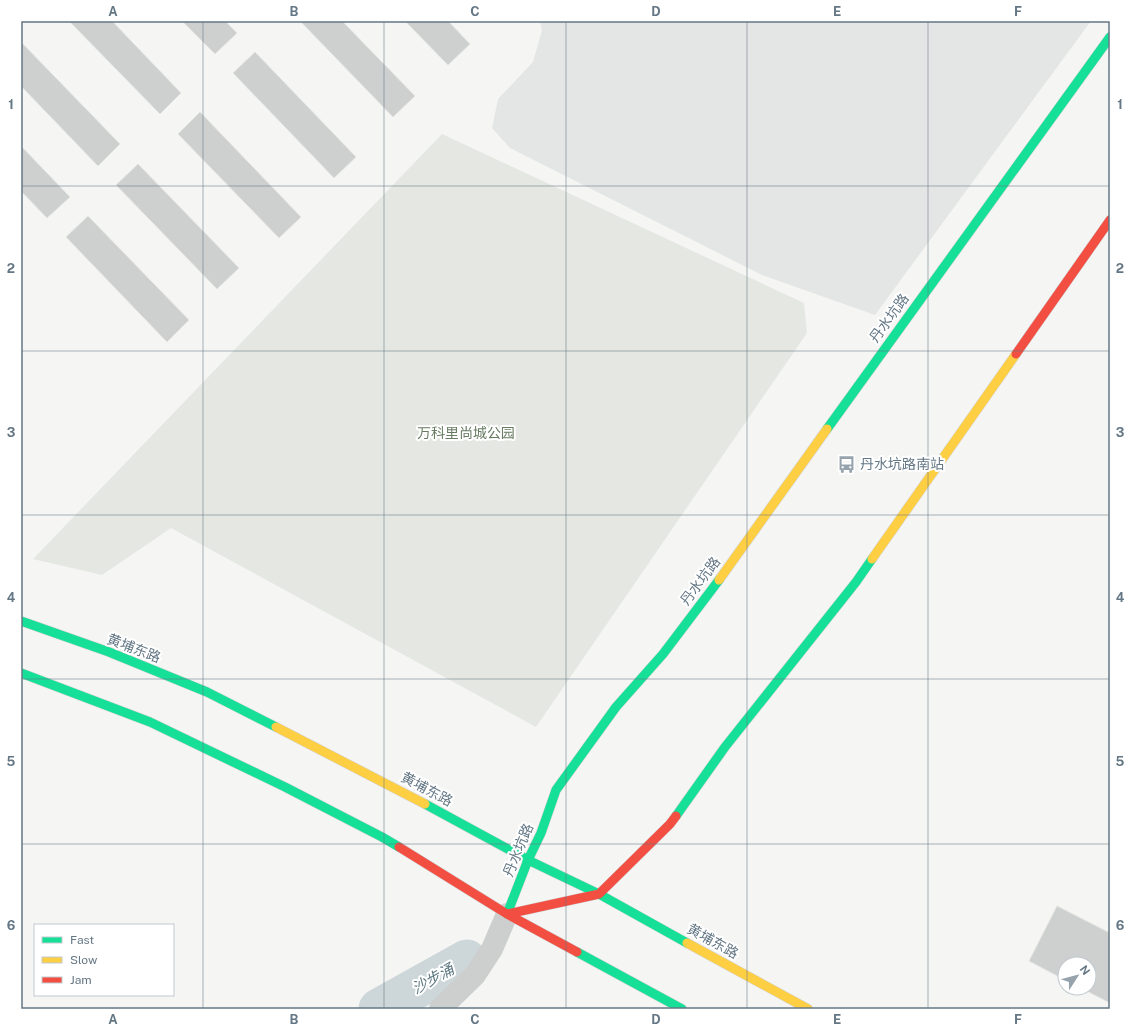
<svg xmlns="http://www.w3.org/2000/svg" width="1131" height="1030" viewBox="0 0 1131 1030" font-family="'Public Sans','Noto Sans SC',sans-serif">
	<rect width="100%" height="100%" fill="#f5f5f4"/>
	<path fill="#e4e5e5" d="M 540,21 L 1091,21 L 875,315 L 762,275 L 510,148 L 492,128 L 498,99 L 533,62 L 542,30 Z"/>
	<path fill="#e5e8e2" d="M 442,134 L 804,303 L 807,333 L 536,727 L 171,528 L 102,575 L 33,559 Z"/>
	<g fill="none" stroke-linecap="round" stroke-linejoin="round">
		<path stroke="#cdd6d8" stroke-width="41" d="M 379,1009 L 467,960"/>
	</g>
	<path fill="#ced0d0" stroke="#e4e4e4" d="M 69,21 L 112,21 L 181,93 L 160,114 Z
		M 182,21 L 225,21 L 237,33 L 215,54 Z
		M 300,21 L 342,21 L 415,96 L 393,117 Z
		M 405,21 L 448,21 L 470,44 L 448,65 Z
		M 21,42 L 120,144 L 98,166 L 21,86 Z
		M 255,52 L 356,157 L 334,178 L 233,73 Z
		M 200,112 L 301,217 L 279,238 L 178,134 Z
		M 21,146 L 70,197 L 47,218 L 21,191 Z
		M 138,164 L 239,268 L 217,289 L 116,185 Z
		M 88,216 L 189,320 L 167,342 L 66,237 Z
		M 1057,906 L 1110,933 L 1110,1003 L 1081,988 L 1089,988 L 1089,964 L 1065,964 L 1065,980 L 1029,961 Z"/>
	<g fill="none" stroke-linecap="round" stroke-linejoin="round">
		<defs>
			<path id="fast" d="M 827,429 L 1110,37
				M 21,621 L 109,652 L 207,692 L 276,727
				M 21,673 L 150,722 L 285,787 L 382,837 L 399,847
				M 425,804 L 528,860 L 599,894 L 687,943
				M 676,816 L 725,747 L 856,582 L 872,559
				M 507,914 L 528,860 L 541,833 L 556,790 L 616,707 L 663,654 L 719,580
				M 577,952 L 682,1009"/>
			<path id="slow" d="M 872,559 L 1016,354
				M 719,580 L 827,429
				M 276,727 L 425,804
				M 687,943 L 808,1009"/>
			<path id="jam" d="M 1016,354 L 1110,220
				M 399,847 L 507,914 L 577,952
				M 507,914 L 599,894 L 670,824 L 676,816"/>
		</defs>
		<use href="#fast" stroke="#d1d2d3" stroke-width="10"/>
		<use href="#slow" stroke="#d1d2d3" stroke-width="10"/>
		<use href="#jam" stroke="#d1d2d3" stroke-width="10"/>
		<path stroke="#cdcfcf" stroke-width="22" d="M 440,1009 L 475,975 L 492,949 L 507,914"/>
		<use href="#fast" stroke="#16e098" stroke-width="9"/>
		<use href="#slow" stroke="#ffcf43" stroke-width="9"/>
		<use href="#jam" stroke="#f24e42" stroke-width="9"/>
	</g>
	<path fill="none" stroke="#647785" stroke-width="1" stroke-opacity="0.55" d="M 203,21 L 203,1009M 384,21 L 384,1009M 566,21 L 566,1009M 747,21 L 747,1009M 928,21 L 928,1009M 21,186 L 1110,186M 21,351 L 1110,351M 21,515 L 1110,515M 21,679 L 1110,679M 21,844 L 1110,844"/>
	<defs>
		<symbol id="bus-bare" viewBox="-9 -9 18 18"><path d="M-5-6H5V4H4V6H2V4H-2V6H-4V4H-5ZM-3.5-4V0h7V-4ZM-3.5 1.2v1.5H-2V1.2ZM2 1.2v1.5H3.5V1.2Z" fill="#97a3ac" stroke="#fff" stroke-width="2.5" paint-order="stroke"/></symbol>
	</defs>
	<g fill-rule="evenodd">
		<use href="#bus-bare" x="834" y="452" width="25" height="25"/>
	</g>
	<g text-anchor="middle" stroke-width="4" stroke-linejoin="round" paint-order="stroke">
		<g font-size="14" fill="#647785" stroke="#fff">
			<text transform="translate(889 318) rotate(-54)" y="5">丹水坑路</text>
			<text transform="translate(700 581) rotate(-53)" y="5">丹水坑路</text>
			<text transform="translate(134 648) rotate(21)" y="5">黄埔东路</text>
			<text transform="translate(427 789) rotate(28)" y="5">黄埔东路</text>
			<text transform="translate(518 850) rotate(-67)" y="5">丹水坑路</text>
			<text transform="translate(713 941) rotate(29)" y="5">黄埔东路</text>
		</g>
		<g font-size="14" fill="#697c63" stroke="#fff">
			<text x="466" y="438">万科里尚城公园</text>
		</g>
		<g font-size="14" fill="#647785" stroke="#fff" text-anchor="start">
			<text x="860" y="469">丹水坑路南站</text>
		</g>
		<g font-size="15" font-style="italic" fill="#5f7982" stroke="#fff">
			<text transform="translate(433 979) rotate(-29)" y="5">沙步涌</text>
		</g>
	</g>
	<rect width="1131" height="1030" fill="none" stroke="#ffffff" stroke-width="44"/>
	<rect x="34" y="924" width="140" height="72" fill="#ffffff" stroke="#c1c9ce"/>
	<rect x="42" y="937" width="20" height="6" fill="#16e098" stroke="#c1c9ce"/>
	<text x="70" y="944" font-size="12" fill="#647785">Fast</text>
	<rect x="42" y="957" width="20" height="6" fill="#ffcf43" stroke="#c1c9ce"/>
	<text x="70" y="964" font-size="12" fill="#647785">Slow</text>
	<rect x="42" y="977" width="20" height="6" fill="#f24e42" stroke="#c1c9ce"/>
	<text x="70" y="984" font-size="12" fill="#647785">Jam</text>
	<g transform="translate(1077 976) rotate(54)"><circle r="19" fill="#ffffff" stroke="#c1c9ce"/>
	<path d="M0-3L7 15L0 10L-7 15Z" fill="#97a3ac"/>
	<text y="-6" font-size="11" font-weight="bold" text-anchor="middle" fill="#647785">N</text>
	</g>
	<rect x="22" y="22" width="1087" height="986" fill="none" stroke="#647785" stroke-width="1.5"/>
	<g font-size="13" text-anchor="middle" font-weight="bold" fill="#647785">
		<text x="113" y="16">A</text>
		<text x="294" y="16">B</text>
		<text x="475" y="16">C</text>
		<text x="656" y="16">D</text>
		<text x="837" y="16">E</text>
		<text x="1018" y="16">F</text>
		<text x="11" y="109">1</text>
		<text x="1120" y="109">1</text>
		<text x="11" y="273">2</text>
		<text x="1120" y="273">2</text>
		<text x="11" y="437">3</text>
		<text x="1120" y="437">3</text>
		<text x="11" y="602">4</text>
		<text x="1120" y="602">4</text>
		<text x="11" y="766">5</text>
		<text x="1120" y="766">5</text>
		<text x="11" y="930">6</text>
		<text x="1120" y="930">6</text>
		<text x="113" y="1024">A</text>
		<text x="294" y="1024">B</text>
		<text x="475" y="1024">C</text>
		<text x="656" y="1024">D</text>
		<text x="837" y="1024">E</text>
		<text x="1018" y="1024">F</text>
	</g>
</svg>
